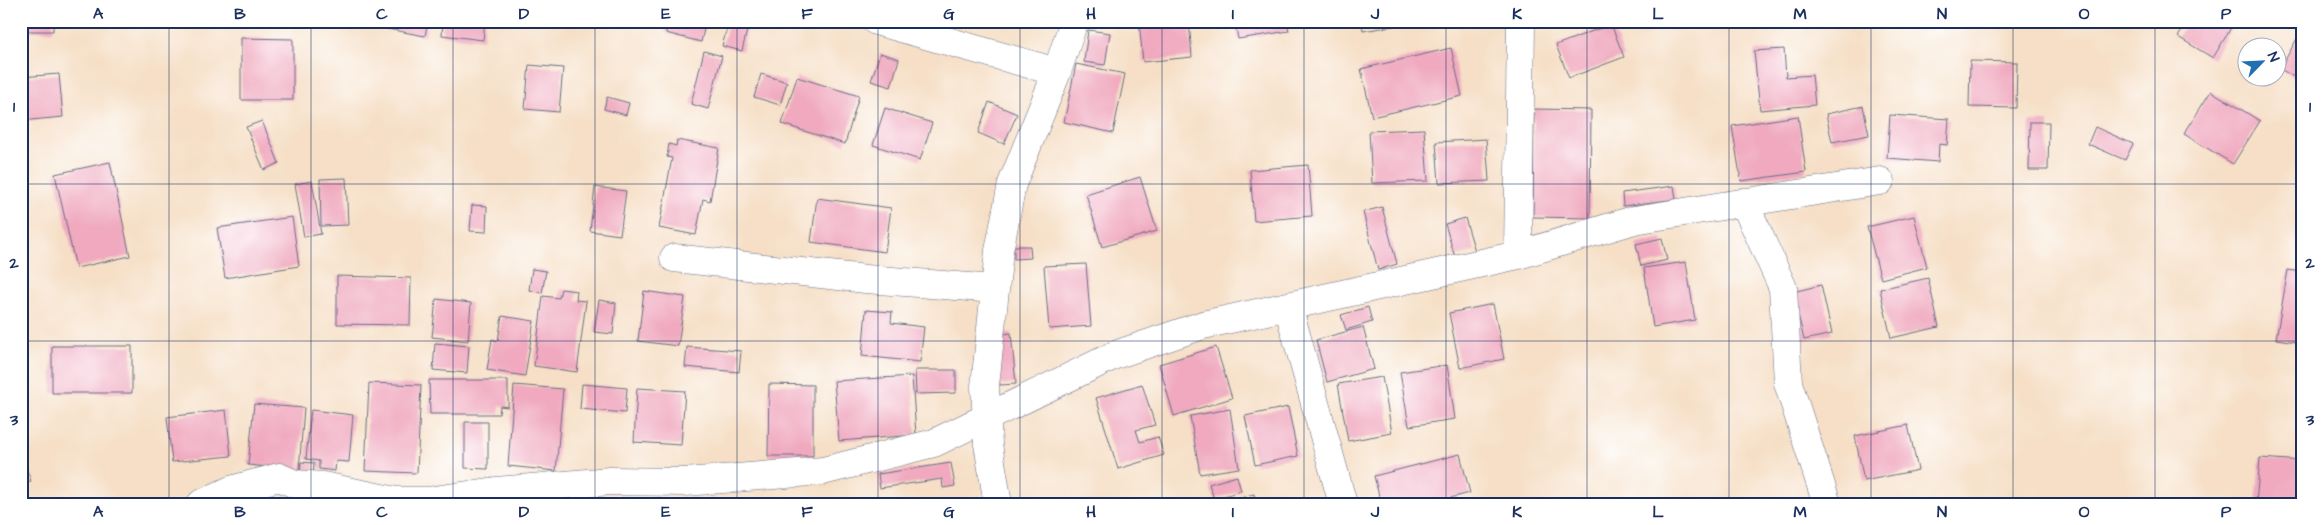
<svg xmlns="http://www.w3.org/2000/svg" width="2324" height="525" viewBox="0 0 2324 525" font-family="'Architects Daughter',sans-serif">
	<rect width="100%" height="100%" fill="#fff"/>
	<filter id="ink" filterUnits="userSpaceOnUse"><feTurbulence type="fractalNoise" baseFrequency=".02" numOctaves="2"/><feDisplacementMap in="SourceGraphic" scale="10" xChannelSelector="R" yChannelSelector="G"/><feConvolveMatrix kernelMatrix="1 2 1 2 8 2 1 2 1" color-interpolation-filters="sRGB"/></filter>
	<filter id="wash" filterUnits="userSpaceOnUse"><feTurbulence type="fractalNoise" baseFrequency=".0096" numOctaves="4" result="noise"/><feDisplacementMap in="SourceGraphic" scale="20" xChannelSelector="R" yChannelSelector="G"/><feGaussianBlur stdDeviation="1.12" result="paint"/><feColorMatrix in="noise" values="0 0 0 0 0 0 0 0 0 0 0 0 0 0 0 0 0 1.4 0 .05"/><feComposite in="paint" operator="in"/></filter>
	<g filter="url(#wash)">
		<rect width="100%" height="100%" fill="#f6dfc6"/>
		<g id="blocks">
			<path fill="#f0a9bf" d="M 21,21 L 53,21 L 53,31 L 21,31 Z
				M 384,21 L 428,21 L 425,36 L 382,28 Z
				M 443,21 L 485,21 L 483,40 L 442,35 Z
				M 635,21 L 706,21 L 701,42 L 666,33 L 666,30 Z
				M 1139,21 L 1189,21 L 1192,57 L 1143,62 Z
				M 1235,21 L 1287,21 L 1289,31 L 1238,39 Z
				M 1362,21 L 1418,21 L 1418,22 L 1363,31 Z
				M 2188,21 L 2235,21 L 2213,58 L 2178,37 Z
				M 1611,24 L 1624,57 L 1569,78 L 1556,45 Z
				M 728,25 L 747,30 L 742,51 L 722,46 Z
				M 2303,28 L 2303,82 L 2280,69 Z
				M 1088,30 L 1110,33 L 1105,65 L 1084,62 Z
				M 241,38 L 293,39 L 293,100 L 241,100 Z
				M 1451,48 L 1462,96 L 1372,117 L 1361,69 Z
				M 1784,49 L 1786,77 L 1812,75 L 1815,105 L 1760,110 L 1754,51 Z
				M 704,51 L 722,56 L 708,109 L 691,104 Z
				M 880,53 L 899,59 L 891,87 L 871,81 Z
				M 1970,61 L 2017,62 L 2016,108 L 1969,107 Z
				M 1076,64 L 1125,74 L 1113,133 L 1064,122 Z
				M 529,65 L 563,68 L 559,112 L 525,109 Z
				M 59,74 L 63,117 L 21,121 L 21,77 Z
				M 761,74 L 787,82 L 780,105 L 754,97 Z
				M 797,77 L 859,96 L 845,144 L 782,124 Z
				M 2211,91 L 2260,121 L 2233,164 L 2184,134 Z
				M 607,97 L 629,103 L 626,115 L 604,109 Z
				M 989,102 L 1017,114 L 1004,144 L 978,133 Z
				M 1863,106 L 1869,135 L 1832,142 L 1826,114 Z
				M 885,108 L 932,123 L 920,160 L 873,145 Z
				M 1534,109 L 1591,110 L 1590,218 L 1533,217 Z
				M 1890,115 L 1949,119 L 1947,145 L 1939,144 L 1938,162 L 1887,158 Z
				M 1798,116 L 1806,172 L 1741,181 L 1732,126 Z
				M 262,121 L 279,163 L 264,170 L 246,127 Z
				M 2030,122 L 2049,122 L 2048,170 L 2029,170 Z
				M 2095,127 L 2133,144 L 2125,160 L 2088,144 Z
				M 1424,129 L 1428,181 L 1372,183 L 1369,131 Z
				M 1486,139 L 1489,181 L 1439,183 L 1436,142 Z
				M 677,140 L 719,148 L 710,201 L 703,199 L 696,235 L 659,228 L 672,158 L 667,157 L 669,144 L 676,146 Z
				M 110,162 L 130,256 L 76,268 L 55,174 Z
				M 1308,165 L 1312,216 L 1254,221 L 1250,170 Z
				M 1140,177 L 1157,231 L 1102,247 L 1086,194 Z
				M 346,178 L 348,225 L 321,226 L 320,179 Z
				M 312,181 L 321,234 L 304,237 L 295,184 Z
				M 1674,186 L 1676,199 L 1623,206 L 1622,193 Z
				M 595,187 L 626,191 L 620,235 L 590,231 Z
				M 817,198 L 891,208 L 885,252 L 811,242 Z
				M 472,205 L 487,206 L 486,232 L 470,231 Z
				M 1382,207 L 1397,264 L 1378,270 L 1363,212 Z
				M 1914,216 L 1927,267 L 1881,279 L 1867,227 Z
				M 292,217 L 299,266 L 225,278 L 217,228 Z
				M 1465,218 L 1475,251 L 1455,257 L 1445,224 Z
				M 1662,238 L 1667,260 L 1641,266 L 1636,244 Z
				M 1014,246 L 1030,246 L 1031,258 L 1014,259 Z
				M 1686,262 L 1695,320 L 1653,327 L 1644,268 Z
				M 1086,264 L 1091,326 L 1049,329 L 1044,266 Z
				M 532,269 L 546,271 L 542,293 L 529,290 Z
				M 2288,270 L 2303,272 L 2303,343 L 2276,339 Z
				M 337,276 L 411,278 L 410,325 L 337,324 Z
				M 1928,278 L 1939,327 L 1891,338 L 1880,289 Z
				M 1821,285 L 1832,334 L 1804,340 L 1793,292 Z
				M 561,289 L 577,291 L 576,300 L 586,301 L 577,372 L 534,366 L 543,296 L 559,298 Z
				M 644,291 L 685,297 L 678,346 L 638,341 Z
				M 436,299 L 471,303 L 468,341 L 432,337 Z
				M 599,300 L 616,303 L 613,334 L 594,332 Z
				M 1493,304 L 1504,359 L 1460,368 L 1449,313 Z
				M 1368,307 L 1372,322 L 1346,330 L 1341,315 Z
				M 866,310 L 892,312 L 891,323 L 924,327 L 920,362 L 862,356 Z
				M 502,316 L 534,321 L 525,376 L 487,370 L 492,339 L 498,341 Z
				M 1363,327 L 1374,369 L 1327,382 L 1316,340 Z
				M 1011,333 L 1016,384 L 1000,385 L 995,335 Z
				M 435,343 L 469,346 L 467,373 L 433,370 Z
				M 52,346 L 132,346 L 132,393 L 52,393 Z
				M 687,347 L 741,351 L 739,372 L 685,367 Z
				M 1216,347 L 1232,398 L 1174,416 L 1159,364 Z
				M 1447,365 L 1455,419 L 1409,426 L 1400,372 Z
				M 915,370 L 956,370 L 956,393 L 916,394 Z
				M 912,376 L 916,435 L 839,441 L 834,381 Z
				M 1382,377 L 1392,433 L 1348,441 L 1338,384 Z
				M 429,380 L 508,380 L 508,407 L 500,406 L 499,414 L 430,414 Z
				M 369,383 L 421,385 L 417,473 L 365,471 Z
				M 582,384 L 627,388 L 625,413 L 580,409 Z
				M 769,384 L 813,385 L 813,456 L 768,456 Z
				M 1142,384 L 1155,425 L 1136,430 L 1140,442 L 1158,437 L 1164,455 L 1118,469 L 1096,398 Z
				M 514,385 L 563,389 L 556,471 L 508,466 Z
				M 637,388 L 685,391 L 681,445 L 634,442 Z
				M 254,404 L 304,408 L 299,470 L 248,465 Z
				M 1288,407 L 1298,456 L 1255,465 L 1245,416 Z
				M 1230,409 L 1239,468 L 1200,474 L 1190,416 Z
				M 226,410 L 231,456 L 172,462 L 167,417 Z
				M 311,410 L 353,415 L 349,462 L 336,461 L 335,471 L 319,469 L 319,461 L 306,459 Z
				M 465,422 L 488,422 L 488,469 L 465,468 Z
				M 1908,425 L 1918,470 L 1864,481 L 1855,436 Z
				M 21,454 L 31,481 L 21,485 Z
				M 1460,454 L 1470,493 L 1426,504 L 1381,504 L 1374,476 Z
				M 2260,458 L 2303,461 L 2303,504 L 2256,504 Z
				M 301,462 L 314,463 L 313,481 L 300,480 Z
				M 951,463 L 955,486 L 943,488 L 942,479 L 880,488 L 878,474 Z
				M 1237,476 L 1241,491 L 1214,499 L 1209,484 Z
				M 1254,494 L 1256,504 L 1216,504 L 1215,503 Z"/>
		</g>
	</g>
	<g filter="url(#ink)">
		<use href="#blocks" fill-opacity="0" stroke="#686d82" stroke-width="1"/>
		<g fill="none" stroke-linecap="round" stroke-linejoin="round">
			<defs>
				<path id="minor" d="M 876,21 L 1057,72
					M 1744,202 L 1783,288 L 1788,383 L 1827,504
					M 1518,255 L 1521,21
					M 674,258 L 866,279 L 995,289
					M 1288,306 L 1343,504
					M 201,504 L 231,490 L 279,477 L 295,484 L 323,486 L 396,501 L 427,501 L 496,491 L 610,481 L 685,482 L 823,471 L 934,443 L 1115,355 L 1203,325 L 1518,255 L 1634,220 L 1880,181
					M 998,504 L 988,444 L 985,386 L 999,251 L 1012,184 L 1057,72 L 1074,21"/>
			</defs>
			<use href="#minor" stroke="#686d82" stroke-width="29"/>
			<use href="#minor" stroke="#fff" stroke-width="28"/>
		</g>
	</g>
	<path fill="none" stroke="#1b2f5e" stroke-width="1" stroke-opacity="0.55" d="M 169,21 L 169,504M 311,21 L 311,504M 453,21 L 453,504M 595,21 L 595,504M 737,21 L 737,504M 878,21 L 878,504M 1020,21 L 1020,504M 1162,21 L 1162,504M 1304,21 L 1304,504M 1446,21 L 1446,504M 1587,21 L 1587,504M 1729,21 L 1729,504M 1871,21 L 1871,504M 2013,21 L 2013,504M 2155,21 L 2155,504M 21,184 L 2303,184M 21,341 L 2303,341"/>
	<rect width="2324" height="525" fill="none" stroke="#fff" stroke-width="55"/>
	<g transform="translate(2262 62) rotate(66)"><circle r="24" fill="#ffffff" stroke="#a4acbf"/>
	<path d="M0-4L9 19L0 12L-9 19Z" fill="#1f6fb2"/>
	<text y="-8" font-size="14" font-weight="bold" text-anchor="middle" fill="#1b2f5e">N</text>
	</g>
	<rect x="28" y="28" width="2268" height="470" fill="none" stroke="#1b2f5e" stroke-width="2"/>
	<g font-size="16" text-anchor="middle" font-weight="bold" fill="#1b2f5e">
		<text x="98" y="19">A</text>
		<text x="240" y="19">B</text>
		<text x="382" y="19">C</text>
		<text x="524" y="19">D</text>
		<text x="666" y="19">E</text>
		<text x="807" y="19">F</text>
		<text x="949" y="19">G</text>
		<text x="1091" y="19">H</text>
		<text x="1233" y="19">I</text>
		<text x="1375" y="19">J</text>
		<text x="1517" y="19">K</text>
		<text x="1658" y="19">L</text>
		<text x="1800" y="19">M</text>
		<text x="1942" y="19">N</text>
		<text x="2084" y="19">O</text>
		<text x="2226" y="19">P</text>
		<text x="14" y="112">1</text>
		<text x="2310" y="112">1</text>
		<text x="14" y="268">2</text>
		<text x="2310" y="268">2</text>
		<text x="14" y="425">3</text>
		<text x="2310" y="425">3</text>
		<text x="98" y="517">A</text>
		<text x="240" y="517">B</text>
		<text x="382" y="517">C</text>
		<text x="524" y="517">D</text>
		<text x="666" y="517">E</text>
		<text x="807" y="517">F</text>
		<text x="949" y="517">G</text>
		<text x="1091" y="517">H</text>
		<text x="1233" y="517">I</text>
		<text x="1375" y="517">J</text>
		<text x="1517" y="517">K</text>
		<text x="1658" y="517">L</text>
		<text x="1800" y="517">M</text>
		<text x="1942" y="517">N</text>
		<text x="2084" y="517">O</text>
		<text x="2226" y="517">P</text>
	</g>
</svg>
